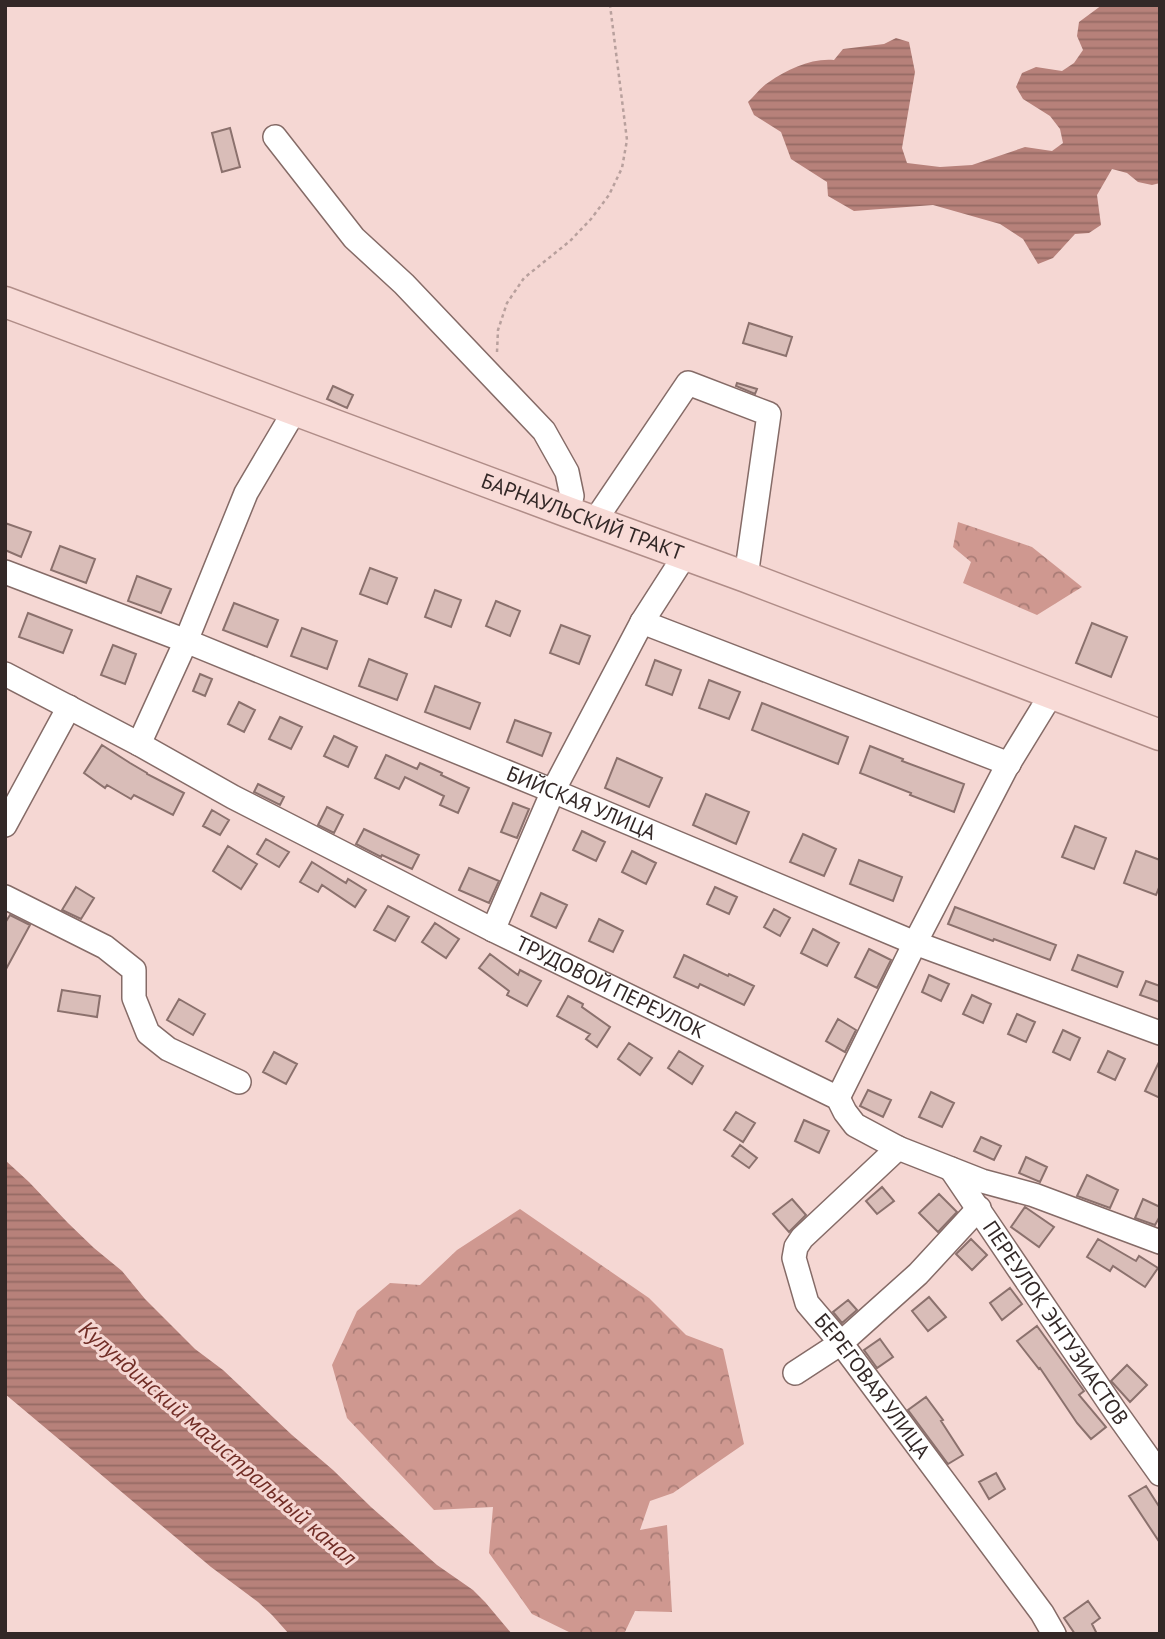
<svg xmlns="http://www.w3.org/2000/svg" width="1165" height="1639" viewBox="0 0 1165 1639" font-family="'PT Sans',sans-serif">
	<defs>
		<pattern id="forest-crowns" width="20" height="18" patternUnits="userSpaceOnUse" patternTransform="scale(1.75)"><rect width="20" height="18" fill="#cf9890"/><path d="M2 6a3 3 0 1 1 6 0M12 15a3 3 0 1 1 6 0" fill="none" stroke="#a97c76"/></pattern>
		<pattern id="water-rules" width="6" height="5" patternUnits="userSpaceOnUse" patternTransform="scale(1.75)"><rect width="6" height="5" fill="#b7817a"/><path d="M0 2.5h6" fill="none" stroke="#956a64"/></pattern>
	</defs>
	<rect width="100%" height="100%" fill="#f5d7d3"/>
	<path fill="url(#forest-crowns)" d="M 958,522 L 1032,547 L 1082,587 L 1037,615 L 963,583 L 971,562 L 953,547 Z
		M 520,1209 L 649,1298 L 686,1335 L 723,1349 L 744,1444 L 673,1493 L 650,1501 L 640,1530 L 667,1525 L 672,1612 L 635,1611 L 624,1634 L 573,1634 L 532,1614 L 489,1553 L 493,1507 L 434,1510 L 347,1418 L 332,1365 L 357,1311 L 390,1283 L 420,1285 L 457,1250 Z"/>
	<path fill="url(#water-rules)" d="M 1102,5 L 1160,5 L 1160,183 L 1152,185 L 1138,182 L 1127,173 L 1112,169 L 1097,195 L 1101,225 L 1089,233 L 1075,234 L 1053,258 L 1038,264 L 1023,239 L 1000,224 L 933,205 L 854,211 L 828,196 L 827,182 L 791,159 L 781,132 L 754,115 L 748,102 C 755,95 761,87 769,82 C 788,69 811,58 834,60 L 843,49 L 884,44 L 896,38 L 909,42 L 915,72 L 902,148 L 907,163 L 940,167 L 972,165 L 1025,147 L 1052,151 L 1063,143 L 1060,129 L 1050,116 L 1023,99 L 1016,87 L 1022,73 L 1036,67 L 1062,71 L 1074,63 L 1083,50 L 1077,36 L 1079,22 Z
		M 5,1160 L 29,1182 L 68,1223 L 94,1248 L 122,1271 L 145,1299 L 195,1349 L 223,1370 L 292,1435 L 333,1470 L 371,1507 L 437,1565 L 473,1590 L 485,1602 L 512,1634 L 289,1634 L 272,1615 L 258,1602 L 211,1567 L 5,1394 Z"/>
	<path fill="#d9bdb8" stroke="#8b716d" stroke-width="2" d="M 230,128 L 240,167 L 222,172 L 212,133 Z
		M 749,323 L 792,337 L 786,356 L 743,343 Z
		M 737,383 L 757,389 L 755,394 L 736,386 Z
		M 333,386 L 353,395 L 347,408 L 327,399 Z
		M 5,523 L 31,532 L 21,557 L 5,550 Z
		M 60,546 L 95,559 L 86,583 L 51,570 Z
		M 370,568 L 397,578 L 387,604 L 360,594 Z
		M 137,576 L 171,589 L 161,613 L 128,601 Z
		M 435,590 L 461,600 L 451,627 L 425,617 Z
		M 496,601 L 520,611 L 510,636 L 486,626 Z
		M 234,603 L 278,620 L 267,647 L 223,630 Z
		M 28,613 L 72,630 L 63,653 L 19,637 Z
		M 1092,623 L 1127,637 L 1111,677 L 1076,663 Z
		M 561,625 L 590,636 L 579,664 L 550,653 Z
		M 302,628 L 337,641 L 327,669 L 291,656 Z
		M 113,645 L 136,654 L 125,684 L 101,675 Z
		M 369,659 L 407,674 L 397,700 L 359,686 Z
		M 655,660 L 681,670 L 672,695 L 646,685 Z
		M 200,674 L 212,679 L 205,696 L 193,691 Z
		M 709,680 L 740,692 L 729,719 L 699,708 Z
		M 435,686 L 480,703 L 470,729 L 425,712 Z
		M 239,702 L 255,710 L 244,732 L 228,724 Z
		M 762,703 L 848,737 L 838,764 L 752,730 Z
		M 280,717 L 302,727 L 291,749 L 269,739 Z
		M 515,720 L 551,733 L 542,756 L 507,742 Z
		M 334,736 L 357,747 L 348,767 L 324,756 Z
		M 102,745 L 130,763 L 147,773 L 147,774 L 184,793 L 173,815 L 134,795 L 131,799 L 107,785 L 105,788 L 84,773 Z
		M 870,746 L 903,759 L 902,761 L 964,784 L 954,812 L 910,795 L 911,793 L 860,773 Z
		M 386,755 L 417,769 L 420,763 L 442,773 L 441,775 L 469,788 L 458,813 L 440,805 L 444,796 L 405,777 L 399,789 L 375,778 Z
		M 617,758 L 662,778 L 649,807 L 605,788 Z
		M 258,784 L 284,797 L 280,805 L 254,792 Z
		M 706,794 L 749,812 L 736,844 L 693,825 Z
		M 513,803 L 529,809 L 517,838 L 501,832 Z
		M 327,807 L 343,815 L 334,833 L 318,825 Z
		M 212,810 L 229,820 L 220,835 L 203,826 Z
		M 1075,826 L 1106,838 L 1094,869 L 1062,857 Z
		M 364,829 L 419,855 L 412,869 L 382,855 L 381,857 L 356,844 Z
		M 582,831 L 605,842 L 596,861 L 573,850 Z
		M 803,834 L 836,849 L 824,876 L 790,862 Z
		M 266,839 L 289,852 L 279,867 L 257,854 Z
		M 228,846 L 257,864 L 241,889 L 213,871 Z
		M 632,851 L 656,863 L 646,884 L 622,872 Z
		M 1136,851 L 1160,860 L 1160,885 L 1156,895 L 1124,883 Z
		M 859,860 L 902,877 L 893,901 L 850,884 Z
		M 312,862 L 346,883 L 348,879 L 366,890 L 355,907 L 322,885 L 318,892 L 300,882 Z
		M 469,868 L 499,881 L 489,903 L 459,890 Z
		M 76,887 L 94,898 L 81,919 L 62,910 Z
		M 715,887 L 737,897 L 729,914 L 707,904 Z
		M 541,893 L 567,905 L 556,928 L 531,916 Z
		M 388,906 L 409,917 L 395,941 L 374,930 Z
		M 955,907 L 1056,945 L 1050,960 L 994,939 L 993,941 L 948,924 Z
		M 774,909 L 790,918 L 780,936 L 764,927 Z
		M 10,915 L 30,925 L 5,971 L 5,923 Z
		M 599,919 L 623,931 L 613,952 L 589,941 Z
		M 435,923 L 459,939 L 446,958 L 422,942 Z
		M 813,929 L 839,943 L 827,966 L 801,953 Z
		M 869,949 L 891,960 L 877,988 L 855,977 Z
		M 490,954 L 518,975 L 520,970 L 541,981 L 527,1006 L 507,995 L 509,991 L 479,968 Z
		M 684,955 L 728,976 L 729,974 L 754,986 L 744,1005 L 700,984 L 698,988 L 674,977 Z
		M 1078,955 L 1123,972 L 1117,987 L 1072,970 Z
		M 929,975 L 949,984 L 941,1001 L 922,992 Z
		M 1146,981 L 1160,986 L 1160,1002 L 1140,995 Z
		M 62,990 L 100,996 L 97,1017 L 58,1011 Z
		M 972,995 L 991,1004 L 983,1023 L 963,1014 Z
		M 568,996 L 583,1004 L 582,1007 L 610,1027 L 597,1047 L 586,1039 L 590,1034 L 557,1016 Z
		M 179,999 L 205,1014 L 193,1035 L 167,1020 Z
		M 1017,1014 L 1035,1022 L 1026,1042 L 1008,1034 Z
		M 838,1019 L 856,1030 L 845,1052 L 826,1041 Z
		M 1063,1030 L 1080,1038 L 1070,1060 L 1053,1052 Z
		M 629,1043 L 652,1058 L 640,1075 L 618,1059 Z
		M 679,1051 L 703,1066 L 692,1084 L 668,1068 Z
		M 1108,1051 L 1125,1059 L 1115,1080 L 1098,1072 Z
		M 274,1052 L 297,1064 L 286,1084 L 263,1072 Z
		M 1160,1060 L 1160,1098 L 1145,1091 Z
		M 868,1090 L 891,1100 L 883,1117 L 860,1106 Z
		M 931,1092 L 954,1103 L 942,1127 L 919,1117 Z
		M 736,1112 L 755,1123 L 743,1142 L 724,1130 Z
		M 804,1120 L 829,1131 L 819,1153 L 795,1141 Z
		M 981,1137 L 1001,1146 L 994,1160 L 974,1151 Z
		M 740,1145 L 757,1158 L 749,1168 L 732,1156 Z
		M 1026,1157 L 1047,1167 L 1040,1182 L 1019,1173 Z
		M 1087,1175 L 1118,1190 L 1110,1208 L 1077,1196 Z
		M 882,1187 L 894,1201 L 877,1214 L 866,1201 Z
		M 939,1194 L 957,1212 L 938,1232 L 919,1213 Z
		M 792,1199 L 806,1215 L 789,1232 L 773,1214 Z
		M 1143,1199 L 1160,1207 L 1160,1216 L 1155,1225 L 1135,1218 Z
		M 1025,1207 L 1054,1227 L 1039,1247 L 1011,1227 Z
		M 971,1239 L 987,1255 L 972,1270 L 956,1254 Z
		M 1098,1239 L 1136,1261 L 1139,1256 L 1158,1268 L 1145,1287 L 1113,1266 L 1110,1271 L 1087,1257 Z
		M 1010,1288 L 1022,1304 L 1002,1320 L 990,1303 Z
		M 929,1297 L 946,1317 L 928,1331 L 912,1311 Z
		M 848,1300 L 857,1310 L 842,1323 L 833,1312 Z
		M 1037,1326 L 1084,1391 L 1079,1395 L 1106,1427 L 1091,1439 L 1077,1423 L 1040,1368 L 1039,1369 L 1017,1341 Z
		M 880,1339 L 893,1357 L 877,1368 L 864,1350 Z
		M 1127,1365 L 1147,1385 L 1130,1402 L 1111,1381 Z
		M 926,1397 L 943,1420 L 941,1421 L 963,1455 L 948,1464 L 908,1410 Z
		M 996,1473 L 1005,1489 L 989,1499 L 979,1482 Z
		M 1146,1486 L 1160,1508 L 1160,1543 L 1129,1496 Z
		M 1088,1601 L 1100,1618 L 1092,1624 L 1097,1634 L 1075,1634 L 1064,1618 Z"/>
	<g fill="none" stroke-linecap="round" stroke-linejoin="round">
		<defs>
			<g id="minor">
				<path d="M 275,137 L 354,238 L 404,284 L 544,431 L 567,472 L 572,496 L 568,512"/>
				<path d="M 594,522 L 688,383 L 769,414 L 746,577"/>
				<path id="s1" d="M 5,572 L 186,641 L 553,791 L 915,943 L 1160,1033"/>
				<path d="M 642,622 L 1009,764"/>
				<path id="s2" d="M 5,674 L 139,744 L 233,797 L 493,930 L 838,1098 L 845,1112 L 855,1125 L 898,1148 L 982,1181 L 1034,1195 L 1160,1242"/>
				<path d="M 139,744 L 186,641 L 246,493 L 295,410"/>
				<path d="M 5,825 L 69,707"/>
				<path d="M 5,897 L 105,947 L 134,970 L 134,998 L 148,1033 L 168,1049 L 239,1082"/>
				<path d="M 493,930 L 553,791 L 642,622 L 685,555"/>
				<path d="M 838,1098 L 915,943 L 1006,768 L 1052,693"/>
				<path id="s3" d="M 898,1148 L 802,1238 L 796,1247 L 794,1258 L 807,1303 L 841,1343 L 1042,1613 L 1054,1634"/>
				<path id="s4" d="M 951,1169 L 1115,1411 L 1160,1474"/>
				<path d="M 795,1373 L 841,1343 L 918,1274 L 979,1208"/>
			</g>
			<g id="major">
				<path id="s5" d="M 5,302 L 568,512 L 746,577 L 1160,735"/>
			</g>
		</defs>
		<use href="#minor" stroke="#856b67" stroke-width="26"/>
		<use href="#major" stroke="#b08d88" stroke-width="33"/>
		<path stroke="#b8a09d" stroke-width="2.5" stroke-dasharray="3.5 3.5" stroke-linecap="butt" d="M 497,352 L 498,330 L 507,303 L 524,278 L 570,241 L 591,219 L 609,195 L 622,168 L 627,140 L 610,5"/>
		<use href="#minor" stroke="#fff" stroke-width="23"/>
		<use href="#major" stroke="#f8dbd7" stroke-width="30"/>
	</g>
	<g text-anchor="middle" stroke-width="6" stroke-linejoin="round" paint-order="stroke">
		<g font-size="21" fill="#332827" stroke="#f5d7d3">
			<text dy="7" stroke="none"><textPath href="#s5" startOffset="616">БАРНАУЛЬСКИЙ ТРАКТ</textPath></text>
			<text dy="7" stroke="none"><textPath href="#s1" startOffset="621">БИЙСКАЯ УЛИЦА</textPath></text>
			<text dy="7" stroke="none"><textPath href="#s2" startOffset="682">ТРУДОВОЙ ПЕРЕУЛОК</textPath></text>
			<text dy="7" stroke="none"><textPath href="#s4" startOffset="186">ПЕРЕУЛОК ЭНТУЗИАСТОВ</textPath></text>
			<text dy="7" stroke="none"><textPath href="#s3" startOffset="306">БЕРЕГОВАЯ УЛИЦА</textPath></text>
		</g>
		<g font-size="23" font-style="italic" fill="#712d26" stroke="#f5d7d3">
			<text transform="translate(218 1443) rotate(41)" y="8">Кулундинский магистральный канал</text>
		</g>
	</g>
	<rect width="1165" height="1639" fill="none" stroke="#332827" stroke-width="14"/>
</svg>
